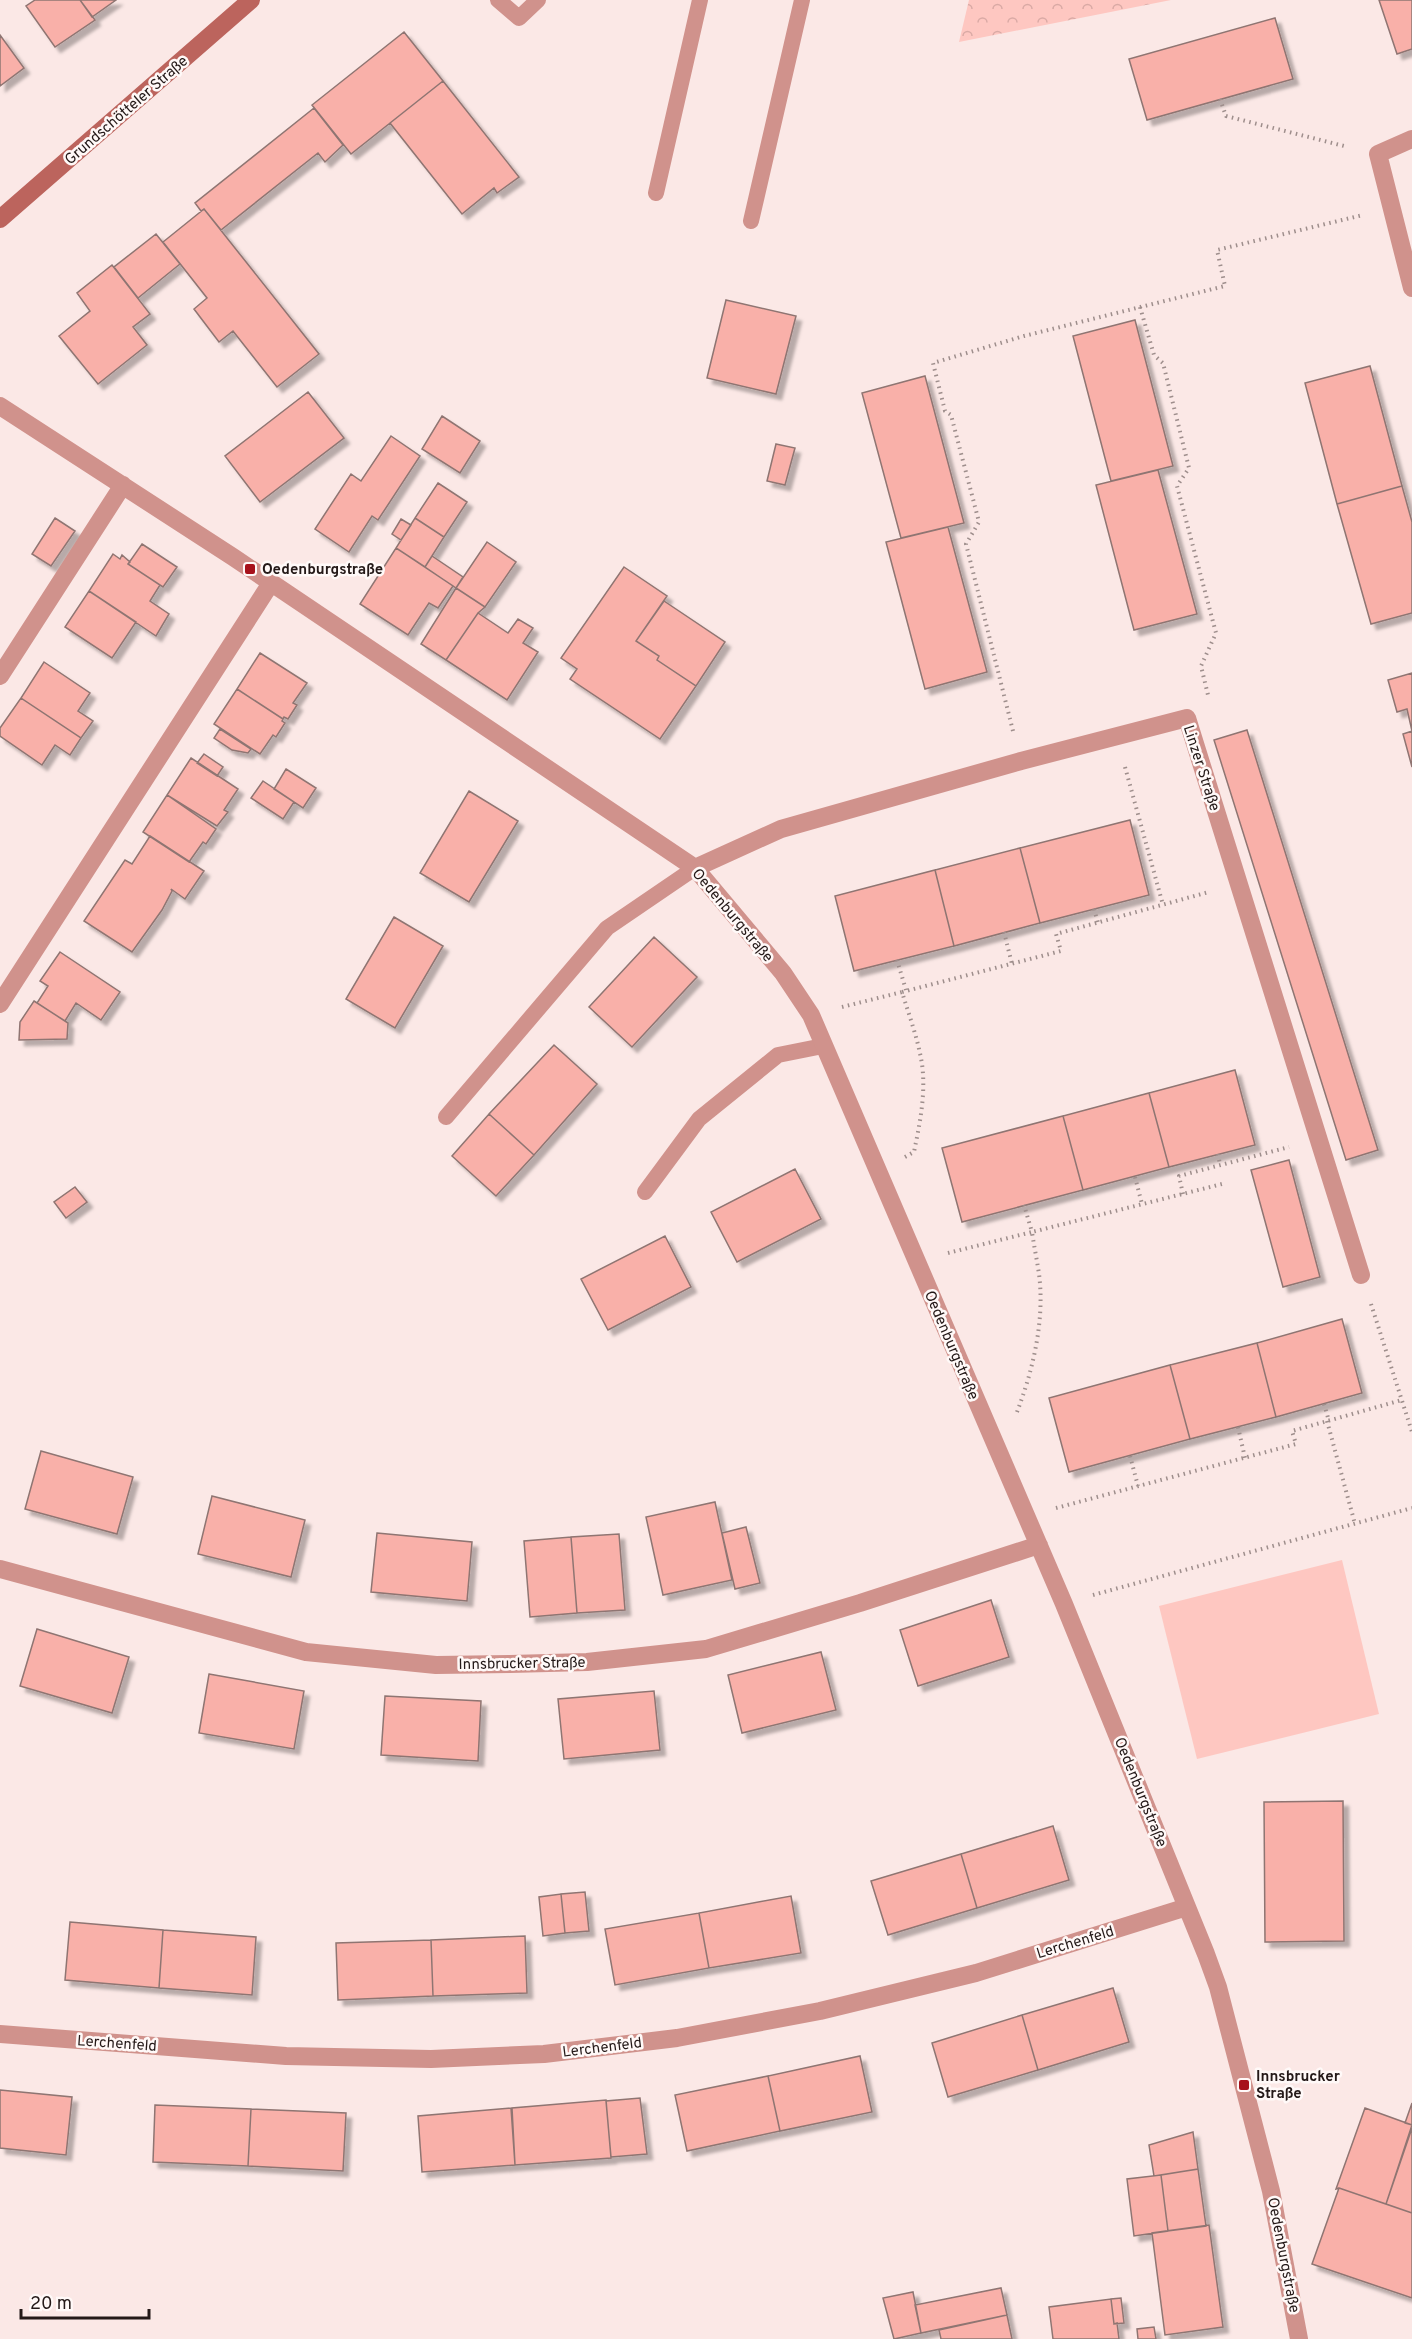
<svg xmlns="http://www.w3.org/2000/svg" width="1412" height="2339" viewBox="0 0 1412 2339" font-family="Overpass,sans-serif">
	<defs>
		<pattern id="forest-crowns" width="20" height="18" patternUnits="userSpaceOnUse" patternTransform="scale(1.5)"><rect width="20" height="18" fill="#fec7c1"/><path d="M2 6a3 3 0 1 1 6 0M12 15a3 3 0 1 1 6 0" fill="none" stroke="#daaaa5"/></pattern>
		<filter id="shadow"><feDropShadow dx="5.5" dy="5.5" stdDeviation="1.5" flood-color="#0004"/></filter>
	</defs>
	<rect width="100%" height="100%" fill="#fbe8e6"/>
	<path fill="url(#forest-crowns)" d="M 969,0 L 1171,0 L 959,42 Z"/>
	<path fill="#fec7c1" d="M 1342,1560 L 1379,1714 L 1197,1759 L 1159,1606 Z"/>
	<path fill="#f9b0a9" stroke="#8f7572" stroke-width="1.5" filter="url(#shadow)" d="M 35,0 L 80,0 L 95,20 L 55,47 L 26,6 Z
		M 80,0 L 116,0 L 92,17 Z
		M 1379,0 L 1412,0 L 1412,49 L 1397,54 Z
		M 1275,18 L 1293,79 L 1147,120 L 1129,59 Z
		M 404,32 L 443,81 L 351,154 L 312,105 Z
		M 0,35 L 24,68 L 0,86 Z
		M 443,81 L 519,177 L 497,193 L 494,188 L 462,214 L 390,123 Z
		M 314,108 L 343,145 L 325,162 L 318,153 L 221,230 L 204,209 L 201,211 L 195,203 Z
		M 204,209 L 319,354 L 277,387 L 233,331 L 219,342 L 194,309 L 207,298 L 163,242 Z
		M 156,234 L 180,264 L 138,298 L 114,267 Z
		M 112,265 L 150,314 L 133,327 L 147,345 L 98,384 L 59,336 L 90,311 L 77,293 Z
		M 726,300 L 796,316 L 776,394 L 707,378 Z
		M 1135,320 L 1173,466 L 1111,481 L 1073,336 Z
		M 1370,366 L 1402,486 L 1337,504 L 1305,383 Z
		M 925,376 L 964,523 L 901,538 L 862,393 Z
		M 308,392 L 344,438 L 260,502 L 225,456 Z
		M 442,416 L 480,441 L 460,473 L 422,449 Z
		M 391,436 L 420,456 L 378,520 L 372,516 L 349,552 L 315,529 L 351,474 L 361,481 Z
		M 776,444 L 795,448 L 785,485 L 767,481 Z
		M 1158,470 L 1197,614 L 1134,630 L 1096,485 Z
		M 438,483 L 467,502 L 444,537 L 415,518 Z
		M 1402,486 L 1412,522 L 1412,613 L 1371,624 L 1337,504 Z
		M 55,518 L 75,531 L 51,566 L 32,554 Z
		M 415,518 L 444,537 L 425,567 L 396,548 Z
		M 401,519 L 411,525 L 401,540 L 392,534 Z
		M 948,527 L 987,672 L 925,689 L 886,542 Z
		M 487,542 L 516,562 L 485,607 L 456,588 Z
		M 142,544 L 177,567 L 163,587 L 128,564 Z
		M 396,548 L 453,586 L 438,608 L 429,603 L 408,635 L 360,604 Z
		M 113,554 L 120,559 L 122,555 L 130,562 L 128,564 L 160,585 L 150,601 L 169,614 L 156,636 L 89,591 Z
		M 432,556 L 463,577 L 456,588 L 425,567 Z
		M 624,567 L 667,596 L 636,641 L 659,656 L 657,660 L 696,686 L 660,739 L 570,679 L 577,669 L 561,658 Z
		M 456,588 L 485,607 L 478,613 L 446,660 L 421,644 Z
		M 89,591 L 136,622 L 112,658 L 65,627 Z
		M 664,601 L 725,642 L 696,686 L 657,660 L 659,656 L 636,641 Z
		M 478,613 L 508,633 L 518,619 L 533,628 L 523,643 L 538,652 L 507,700 L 446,660 Z
		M 260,653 L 307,683 L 293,703 L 297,705 L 288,719 L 284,717 L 283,719 L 237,689 Z
		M 44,662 L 90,693 L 78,711 L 93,721 L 81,738 L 21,698 Z
		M 1412,673 L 1412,731 L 1407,709 L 1397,712 L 1388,680 Z
		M 237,689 L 283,719 L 282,721 L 285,723 L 276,737 L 273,735 L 260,754 L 214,724 Z
		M 21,698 L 81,738 L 70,755 L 55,745 L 42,765 L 0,736 L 0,728 Z
		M 220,729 L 251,749 L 248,753 L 232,750 L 214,738 Z
		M 1247,730 L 1378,1150 L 1346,1160 L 1214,740 Z
		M 1412,731 L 1412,767 L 1403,734 Z
		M 204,754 L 223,767 L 217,776 L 197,763 Z
		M 191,758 L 238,789 L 224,810 L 228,812 L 217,826 L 167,795 Z
		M 286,769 L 316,788 L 303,808 L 274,789 Z
		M 263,781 L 294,802 L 283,819 L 251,798 Z
		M 469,791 L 518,821 L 469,902 L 420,873 Z
		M 167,795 L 216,829 L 206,844 L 203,842 L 189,862 L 143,832 Z
		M 1130,820 L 1149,895 L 1040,923 L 1020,848 Z
		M 150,836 L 204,871 L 185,899 L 171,889 L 172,891 L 162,910 L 132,952 L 84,921 L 125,860 L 132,864 Z
		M 1020,848 L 1040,923 L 954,946 L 935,870 Z
		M 935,870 L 954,946 L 854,971 L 835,896 Z
		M 394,917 L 443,946 L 395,1028 L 346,999 Z
		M 654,937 L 697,977 L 632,1047 L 589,1007 Z
		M 60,952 L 120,992 L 101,1020 L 76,1003 L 65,1021 L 37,1003 L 48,986 L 40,981 Z
		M 34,1001 L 68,1023 L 67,1039 L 19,1040 L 20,1022 Z
		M 554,1045 L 597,1084 L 534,1155 L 489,1114 Z
		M 1235,1070 L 1255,1145 L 1169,1167 L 1149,1093 Z
		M 1149,1093 L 1169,1167 L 1083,1190 L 1063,1116 Z
		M 489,1114 L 534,1155 L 496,1196 L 452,1156 Z
		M 1063,1116 L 1083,1190 L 962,1222 L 942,1148 Z
		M 1289,1160 L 1320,1277 L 1283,1287 L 1251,1170 Z
		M 795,1169 L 821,1219 L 737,1262 L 711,1212 Z
		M 75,1187 L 87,1202 L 66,1218 L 54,1202 Z
		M 665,1236 L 691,1287 L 608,1330 L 581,1279 Z
		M 1342,1319 L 1362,1393 L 1276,1417 L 1257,1343 Z
		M 1257,1343 L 1276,1417 L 1190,1439 L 1170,1365 Z
		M 1170,1365 L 1190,1439 L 1069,1472 L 1049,1398 Z
		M 41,1451 L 133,1477 L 117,1534 L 25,1509 Z
		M 212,1496 L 305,1520 L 291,1577 L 198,1554 Z
		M 715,1502 L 732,1580 L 663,1595 L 646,1517 Z
		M 746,1527 L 760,1583 L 735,1589 L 722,1533 Z
		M 377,1533 L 472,1542 L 467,1601 L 371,1592 Z
		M 619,1534 L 625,1610 L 577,1613 L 571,1537 Z
		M 571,1537 L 577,1613 L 530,1617 L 524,1541 Z
		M 991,1600 L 1009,1657 L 918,1686 L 900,1630 Z
		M 37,1629 L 129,1657 L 112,1713 L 20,1686 Z
		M 821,1652 L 836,1710 L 742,1733 L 728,1675 Z
		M 209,1674 L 304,1691 L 294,1749 L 199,1733 Z
		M 654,1691 L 660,1750 L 564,1759 L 558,1699 Z
		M 385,1696 L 481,1701 L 478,1761 L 381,1755 Z
		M 1343,1801 L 1344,1941 L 1265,1942 L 1264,1802 Z
		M 1053,1826 L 1069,1880 L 977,1908 L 961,1854 Z
		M 961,1854 L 977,1908 L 888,1935 L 871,1881 Z
		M 585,1892 L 589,1931 L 565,1933 L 561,1894 Z
		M 561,1894 L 565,1933 L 543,1936 L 539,1897 Z
		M 791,1896 L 801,1953 L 709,1968 L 699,1913 Z
		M 699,1913 L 709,1968 L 615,1985 L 605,1929 Z
		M 70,1922 L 163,1930 L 159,1988 L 65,1980 Z
		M 163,1930 L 256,1937 L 252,1995 L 159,1988 Z
		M 525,1936 L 527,1993 L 433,1996 L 431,1940 Z
		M 431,1940 L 433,1996 L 338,2000 L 336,1943 Z
		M 1113,1988 L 1129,2042 L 1038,2070 L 1022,2015 Z
		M 1022,2015 L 1038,2070 L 948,2097 L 932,2043 Z
		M 860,2056 L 872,2112 L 780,2131 L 768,2076 Z
		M 768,2076 L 780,2131 L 687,2151 L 675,2095 Z
		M 0,2090 L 72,2097 L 66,2155 L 0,2148 Z
		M 640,2098 L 647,2154 L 611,2157 L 606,2101 Z
		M 606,2100 L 611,2158 L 515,2165 L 512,2108 Z
		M 1412,2103 L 1412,2125 L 1405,2123 Z
		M 155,2105 L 251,2109 L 248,2166 L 153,2162 Z
		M 511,2108 L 515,2165 L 422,2172 L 418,2116 Z
		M 1365,2108 L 1412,2125 L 1386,2204 L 1339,2188 L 1336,2189 Z
		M 251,2109 L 346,2113 L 343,2171 L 248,2166 Z
		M 1412,2128 L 1412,2213 L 1386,2204 Z
		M 1193,2132 L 1198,2169 L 1154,2176 L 1149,2145 Z
		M 1198,2169 L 1206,2226 L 1168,2231 L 1161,2175 Z
		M 1161,2175 L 1168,2231 L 1134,2236 L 1127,2179 Z
		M 1339,2188 L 1412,2213 L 1412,2298 L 1312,2264 Z
		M 1209,2225 L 1223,2327 L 1165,2335 L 1152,2233 Z
		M 1001,2288 L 1007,2315 L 921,2333 L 915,2305 Z
		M 913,2292 L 921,2333 L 894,2339 L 883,2298 Z
		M 1121,2298 L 1124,2323 L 1114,2324 L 1111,2299 Z
		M 1111,2299 L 1114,2324 L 1117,2323 L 1119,2339 L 1053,2339 L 1049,2307 Z
		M 1007,2315 L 1012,2339 L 941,2339 L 939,2330 Z
		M 1154,2327 L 1156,2339 L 1138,2339 L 1137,2329 Z"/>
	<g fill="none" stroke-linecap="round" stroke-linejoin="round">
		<path stroke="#9e8e8c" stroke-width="4" stroke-dasharray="1.5 4.5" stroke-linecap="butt" d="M 1220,99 L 1226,116 L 1348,147
			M 1140,307 L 1154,355 L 1163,363 L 1189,468 L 1177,486 L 1216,633 L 1201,666 L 1208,695
			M 1013,731 L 966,544 L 979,522 L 951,415 L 945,411 L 933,363 L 1024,336 L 1225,286 L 1217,250 L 1363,215
			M 1125,767 L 1163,905
			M 1094,909 L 1098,923
			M 1004,932 L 1012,964
			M 897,960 L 906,990
			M 842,1007 L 902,992
			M 1218,1154 L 1220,1165
			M 905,1157 L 914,1152 C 920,1123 926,1093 922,1064 C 918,1039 909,1015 902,992 L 1061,951 L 1056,934 L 1209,892
			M 1135,1177 L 1142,1204
			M 1183,1194 L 1179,1176 L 1289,1147
			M 948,1253 L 1032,1232 L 1024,1205
			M 1371,1304 L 1412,1432
			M 1324,1404 L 1329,1421
			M 1017,1412 C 1033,1370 1045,1320 1039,1274 C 1037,1260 1034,1246 1032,1232 L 1226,1183
			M 1327,1421 L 1355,1524
			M 1238,1427 L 1245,1458
			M 1130,1456 L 1138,1486
			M 1056,1508 L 1296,1444 L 1292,1431 L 1402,1400
			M 1093,1595 L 1412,1508"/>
		<path stroke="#d0928c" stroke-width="16" d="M 498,0 L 519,18 L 538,0
			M 656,193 L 700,0
			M 751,221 L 802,0
			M 446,1117 L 607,928 L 695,868
			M 645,1192 L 699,1119 L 778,1055 L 823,1046"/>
		<path stroke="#d0928c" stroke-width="18" d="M 1412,139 L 1378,154 L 1412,288
			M 0,406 L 233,557 L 695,868 L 783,973 L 811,1015 L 1064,1604 L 1206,1954 L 1218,1987 L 1271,2191 L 1299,2339
			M 0,676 L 123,485
			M 695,868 L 781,829 L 1021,761 L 1187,718 L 1361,1275
			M 0,1004 L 271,583
			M 0,1569 L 306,1652 L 436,1665 L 510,1664 L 587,1662 L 706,1649 L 860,1603 L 1039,1545
			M 0,2034 L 286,2056 L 431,2059 L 544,2054 L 677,2038 L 820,2011 L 976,1973 L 1187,1907"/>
		<path stroke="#bc645d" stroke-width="18" d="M 0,219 L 251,0"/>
	</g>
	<g fill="#a7111b" stroke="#fff9f8" stroke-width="2">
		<rect x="244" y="563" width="12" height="12" rx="3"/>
		<rect x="1238" y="2079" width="12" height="12" rx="3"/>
	</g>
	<g text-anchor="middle" stroke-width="5" stroke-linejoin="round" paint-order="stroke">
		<g font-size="15" fill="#241918" stroke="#fff9f8">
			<text transform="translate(126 110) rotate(-41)" y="5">Grundschötteler Straße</text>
			<text transform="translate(1202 768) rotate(72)" y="5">Linzer Straße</text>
			<text transform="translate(733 915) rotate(50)" y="5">Oedenburgstraße</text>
			<text transform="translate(952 1345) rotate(67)" y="5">Oedenburgstraße</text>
			<text transform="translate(522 1663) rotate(-1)" y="5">Innsbrucker Straße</text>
			<text transform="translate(1141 1792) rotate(68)" y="5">Oedenburgstraße</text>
			<text transform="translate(1075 1942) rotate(-17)" y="5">Lerchenfeld</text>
			<text transform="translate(117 2043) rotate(4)" y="5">Lerchenfeld</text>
			<text transform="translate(602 2047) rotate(-7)" y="5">Lerchenfeld</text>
			<text transform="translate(1284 2255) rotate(79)" y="5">Oedenburgstraße</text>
		</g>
		<g font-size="15" font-weight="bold" fill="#241918" stroke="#fff9f8" text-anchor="start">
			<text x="262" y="574">Oedenburgstraße</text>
			<text x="1256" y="2081">Innsbrucker<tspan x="1256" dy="17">Straße</tspan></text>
		</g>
	</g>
	<path d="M21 2309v9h128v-9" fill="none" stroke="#241918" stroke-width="3"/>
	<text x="30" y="2309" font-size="18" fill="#241918" stroke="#fff9f8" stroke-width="4.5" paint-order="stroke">20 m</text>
</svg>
